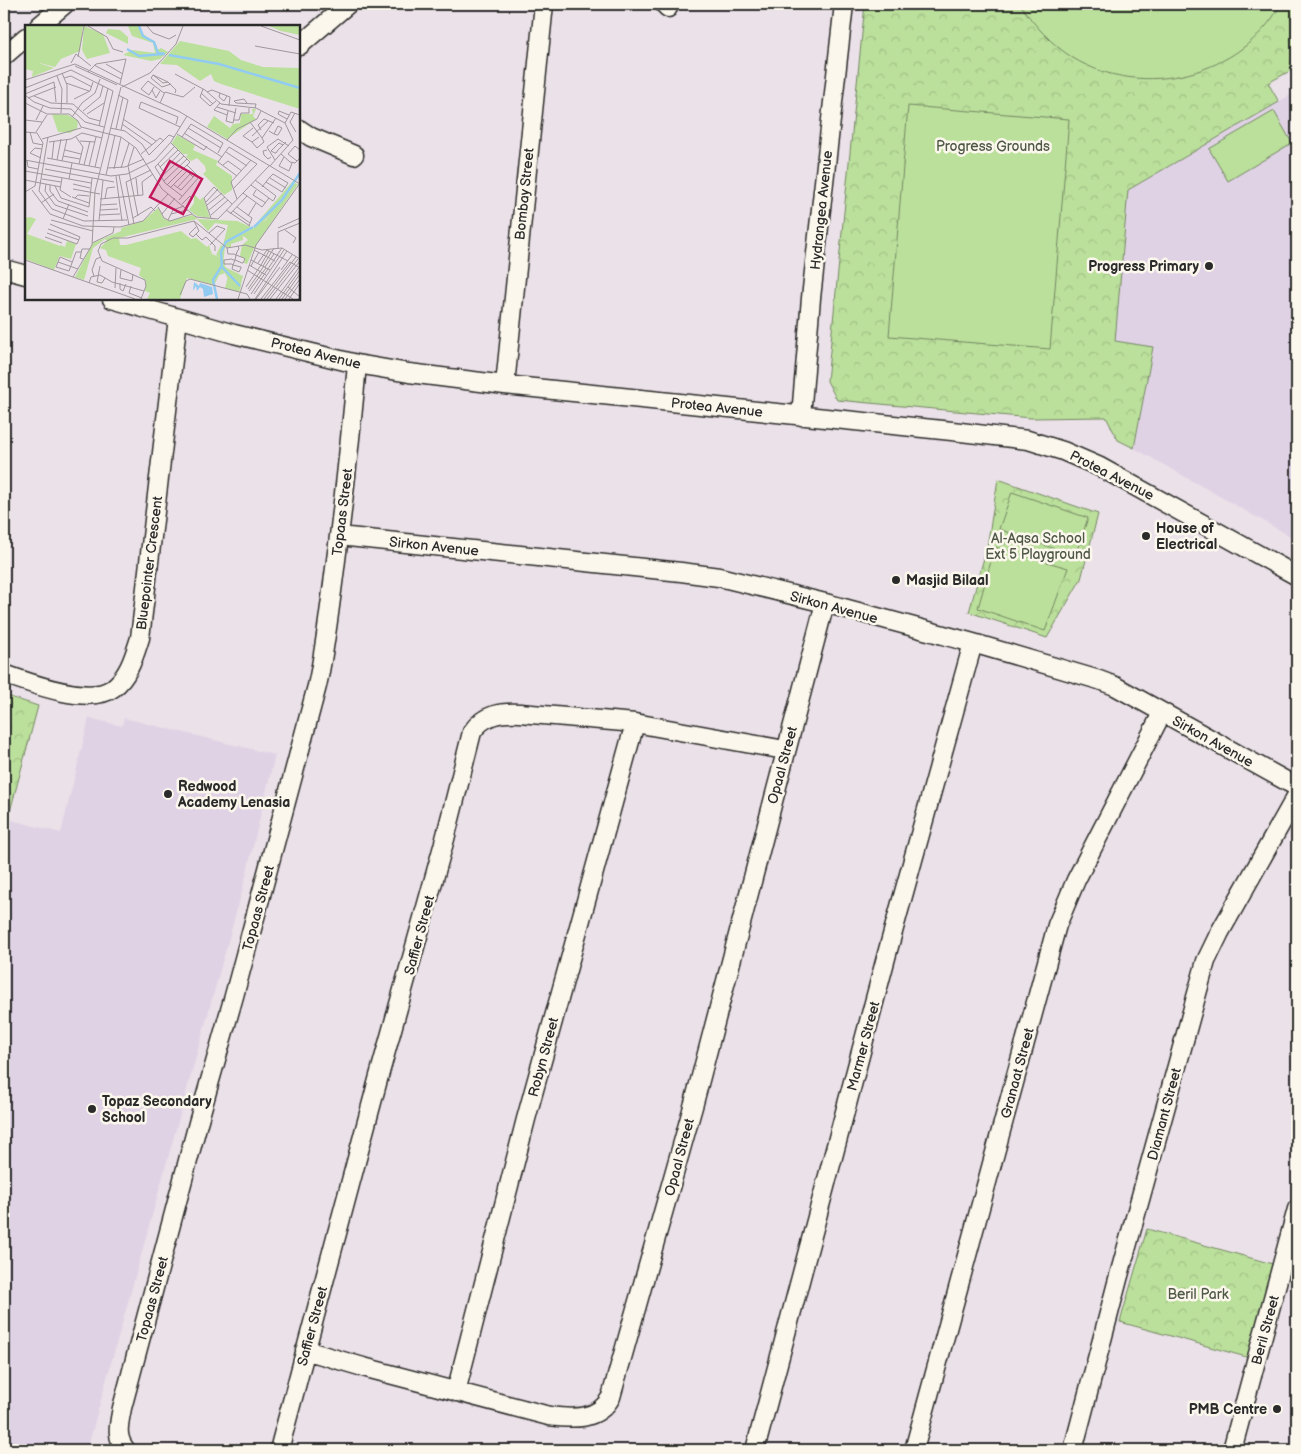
<svg xmlns="http://www.w3.org/2000/svg" width="1301" height="1454" viewBox="0 0 1301 1454" font-family="'Balsamiq Sans',sans-serif">
	<defs>
		<pattern id="forest-crowns" width="20" height="18" patternUnits="userSpaceOnUse" patternTransform="scale(1.25)"><rect width="20" height="18" fill="#bbe09b"/><path d="M2 6a3 3 0 1 1 6 0M12 15a3 3 0 1 1 6 0" fill="none" stroke="#a1c086"/></pattern>
	</defs>
	<rect width="100%" height="100%" fill="#ebe1e8"/>
	<filter id="ink" filterUnits="userSpaceOnUse"><feTurbulence type="fractalNoise" baseFrequency=".02" numOctaves="2"/><feDisplacementMap in="SourceGraphic" scale="10" xChannelSelector="R" yChannelSelector="G"/><feConvolveMatrix kernelMatrix="1 2 1 2 8 2 1 2 1" color-interpolation-filters="sRGB"/></filter>
	<g filter="url(#ink)">
		<path fill="#e0d2e5" d="M 1297,91 L 1297,540 L 1134,448 L 1153,348 L 1115,341 L 1128,190 Z
			M 89,718 L 122,726 L 124,718 L 275,755 L 244,884 L 87,1450 L 4,1450 L 4,818 L 61,833 Z"/>
		<path fill="url(#forest-crowns)" stroke="#738663" d="M 865,4 L 1297,4 L 1297,67 L 1268,83 L 1279,102 L 1128,190 L 1115,341 L 1153,347 L 1134,448 L 1118,440 L 1106,417 L 1031,418 L 837,400 L 827,381 Z
			M 998,479 L 1098,514 L 1081,579 L 1047,638 L 969,612 L 987,547 Z
			M 4,695 L 38,706 L 8,819 L 4,818 Z
			M 1147,1229 L 1276,1265 L 1250,1358 L 1120,1322 Z"/>
		<path fill="#bbe09b" stroke="#738663" d="M 1020,4 L 1281,4 C 1242,76 1142,100 1073,58 C 1051,44 1034,25 1020,4 Z
			M 908,106 L 1069,119 L 1050,349 L 889,336 Z
			M 1274,111 L 1292,143 L 1228,181 L 1209,149 Z
			M 1012,492 L 1088,518 L 1075,556 L 999,529 Z
			M 995,547 L 1068,568 L 1045,631 L 978,608 Z"/>
		<g fill="none" stroke-linecap="round" stroke-linejoin="round">
			<defs>
				<path id="minor" d="M 664,4 L 668,8
					M 39,26 L 65,4
					M 299,46 L 348,4
					M 4,56 L 26,37
					M 299,129 L 311,137 L 354,155
					M 4,269 L 26,275
					M 112,299 L 234,334 L 357,364 L 409,373 L 505,385 L 952,431 L 1028,440 L 1063,451 L 1100,467 L 1297,576
					M 505,385 L 544,4
					M 801,416 L 811,298 L 844,4
					M 339,536 L 681,572 L 719,577 L 825,603 L 973,643 L 1099,680 L 1115,686 L 1297,787
					M 4,674 C 29,683 90,706 113,688 C 129,676 134,656 140,638 L 178,318
					M 305,1350 L 363,1367 L 549,1416 C 573,1419 598,1421 611,1397 L 694,1103 L 825,603
					M 456,1392 L 526,1119 L 635,723
					M 126,1450 C 115,1437 119,1424 122,1408 L 198,1123 L 234,996 L 317,686 C 325,650 329,613 334,576 C 343,506 351,435 357,364
					M 279,1450 L 379,1076 L 445,839 L 472,732 C 484,714 501,712 520,713 L 635,723 L 785,750
					M 755,1450 L 888,950 L 973,643
					M 914,1450 L 1057,925 L 1076,880 L 1162,713
					M 1073,1450 L 1118,1279 L 1206,961 L 1220,932 L 1297,795
					M 1232,1450 L 1297,1209"/>
			</defs>
			<use href="#minor" stroke="#2b2b2b" stroke-width="21"/>
			<use href="#minor" stroke="#fbf7ec" stroke-width="18"/>
		</g>
	</g>
	<g fill="#2b2b2b" stroke="#fbf7ec" stroke-width="2">
		<circle cx="1209" cy="266" r="5"/>
		<circle cx="1146" cy="536" r="5"/>
		<circle cx="896" cy="580" r="5"/>
		<circle cx="168" cy="794" r="5"/>
		<circle cx="92" cy="1109" r="5"/>
		<circle cx="1277" cy="1409" r="5"/>
	</g>
	<g text-anchor="middle" stroke-width="5" stroke-linejoin="round" paint-order="stroke">
		<g font-size="14" fill="#4f5847" stroke="#fbf7ec">
			<text x="993" y="151">Progress Grounds</text>
			<text x="1038" y="543">Al-Aqsa School<tspan x="1038" dy="16">Ext 5 Playground</tspan></text>
			<text x="1198" y="1299">Beril Park</text>
		</g>
		<g font-size="14" fill="#2b2b2b" stroke="#fbf7ec">
			<text transform="translate(524 194) rotate(-84)" y="5">Bombay Street</text>
			<text transform="translate(821 210) rotate(-84)" y="5">Hydrangea Avenue</text>
			<text transform="translate(316 353) rotate(14)" y="5">Protea Avenue</text>
			<text transform="translate(717 407) rotate(6)" y="5">Protea Avenue</text>
			<text transform="translate(1112 475) rotate(27)" y="5">Protea Avenue</text>
			<text transform="translate(342 512) rotate(-83)" y="5">Topaas Street</text>
			<text transform="translate(434 546) rotate(6)" y="5">Sirkon Avenue</text>
			<text transform="translate(149 563) rotate(-83)" y="5">Bluepointer Crescent</text>
			<text transform="translate(834 607) rotate(15)" y="5">Sirkon Avenue</text>
			<text transform="translate(1213 741) rotate(29)" y="5">Sirkon Avenue</text>
			<text transform="translate(782 765) rotate(-75)" y="5">Opaal Street</text>
			<text transform="translate(258 908) rotate(-75)" y="5">Topaas Street</text>
			<text transform="translate(419 935) rotate(-75)" y="5">Saffier Street</text>
			<text transform="translate(863 1046) rotate(-75)" y="5">Marmer Street</text>
			<text transform="translate(543 1057) rotate(-75)" y="5">Robyn Street</text>
			<text transform="translate(1017 1073) rotate(-75)" y="5">Granaat Street</text>
			<text transform="translate(1164 1114) rotate(-75)" y="5">Diamant Street</text>
			<text transform="translate(679 1157) rotate(-75)" y="5">Opaal Street</text>
			<text transform="translate(152 1299) rotate(-75)" y="5">Topaas Street</text>
			<text transform="translate(312 1326) rotate(-75)" y="5">Saffier Street</text>
			<text transform="translate(1265 1330) rotate(-75)" y="5">Beril Street</text>
		</g>
		<g font-size="14" font-weight="bold" fill="#2b2b2b" stroke="#fbf7ec" text-anchor="start">
			<text x="1199" y="271" text-anchor="end">Progress Primary</text>
			<text x="1156" y="533">House of<tspan x="1156" dy="16">Electrical</tspan></text>
			<text x="906" y="585">Masjid Bilaal</text>
			<text x="178" y="791">Redwood<tspan x="178" dy="16">Academy Lenasia</tspan></text>
			<text x="102" y="1106">Topaz Secondary<tspan x="102" dy="16">School</tspan></text>
			<text x="1267" y="1414" text-anchor="end">PMB Centre</text>
		</g>
	</g>
	<g transform="translate(25 25)">
		<rect width="275" height="275" fill="#ebe1e8"/>
		<path d="M 14,38 L 29,43 L 7,52 L 8,46 ZM 227,84 L 231,84 L 228,91 L 231,94 L 202,114 L 189,91 L 205,103 L 208,99 L 215,98 L 216,89 L 228,89 ZM 268,158 L 273,159 L 229,223 L 222,239 L 219,238 L 220,234 L 215,231 L 217,220 L 223,215 L 221,213 L 218,211 L 218,215 L 206,219 L 206,223 L 199,221 L 201,218 L 241,195 ZM 133,183 L 139,194 L 145,196 L 168,190 L 173,194 L 212,196 L 226,202 L 198,220 L 203,200 L 190,198 L 183,206 L 172,194 L 94,213 L 95,220 L 101,220 L 156,206 L 166,214 L 171,213 L 182,222 L 184,220 L 187,229 L 199,234 L 200,242 L 218,251 L 214,267 L 200,263 L 203,251 L 200,248 L 194,250 L 189,260 L 162,253 L 155,274 L 122,274 L 125,268 L 120,266 L 121,256 L 114,250 L 116,243 L 83,231 L 81,225 L 75,223 L 82,216 L 80,214 L 68,223 L 59,255 L 50,252 L 68,218 L 96,206 L 96,203 L 118,196 Z" fill="#bbe09b"/>
		<path d="M 189,91 L 209,107 L 202,114 L 182,102 ZM 152,110 L 170,120 L 168,125 L 193,136 L 191,140 L 207,151 L 207,165 L 199,170 L 178,149 L 181,146 L 180,141 L 172,133 L 166,136 L 161,132 L 163,129 L 158,129 L 147,118 ZM 169,169 L 175,175 L 178,172 L 185,193 L 172,191 L 164,185 L 169,178 ZM 42,216 L 51,219 L 46,234 L 35,231 L 35,220 L 40,222 Z" fill="#bbe09b"/>
		<path d="M 0,1 L 58,1 L 55,26 L 36,34 L 30,42 L 15,38 L 8,46 L 0,44 ZM 59,1 L 78,9 L 85,28 L 62,34 L 57,25 ZM 103,1 L 115,1 L 117,8 L 131,19 L 132,25 L 136,23 L 143,27 L 135,34 L 126,36 L 98,30 L 107,25 L 130,28 L 128,18 L 107,11 ZM 83,4 L 95,5 L 103,12 L 103,19 L 81,8 ZM 155,16 L 204,26 L 216,35 L 238,42 L 275,43 L 275,84 L 196,59 L 189,56 L 186,49 L 175,56 L 152,40 L 135,39 ZM 268,156 L 272,159 L 268,158 L 254,181 L 238,197 L 229,201 ZM 196,220 L 200,222 L 198,239 L 216,261 L 215,265 L 207,263 L 200,248 L 194,250 L 189,260 L 183,258 L 193,241 L 194,232 L 191,230 Z" fill="#bbe09b"/>
		<path d="M 244,1 L 275,1 L 275,10 L 256,6 Z" fill="#bbe09b"/>
		<path d="M 27,89 L 43,90 L 53,96 L 52,104 L 45,108 L 33,107 ZM 5,192 L 11,194 L 2,209 L 38,222 L 29,245 L 0,234 L 0,193 Z" fill="#bbe09b"/>
		<path d="M 169,257 L 174,261 L 175,258 L 187,262 L 188,269 L 179,272 L 178,264 L 175,262 L 172,266 L 171,261 L 168,266 Z" fill="#91cbf1"/>
		<path fill="none" stroke="#91cbf1" stroke-width="2.5" d="M 114,1 L 118,11 L 129,17 L 133,28 L 140,29M 102,24 L 114,31 L 138,29M 144,30 L 194,39 L 275,63M 229,202 L 257,175 L 275,148M 215,261 L 197,242 L 196,227 L 201,217 L 228,202M 192,274 L 188,255 L 196,242"/>
		<path fill="none" stroke="#9e989c" stroke-width="1" d="M 63,1 L 82,12 L 88,24 L 98,27M 122,1 L 128,8 L 144,14 L 151,10M 236,1 L 275,15M 230,21 L 275,29M 53,32 L 59,1M 46,38 L 51,29 L 66,41M 81,39 L 98,49M 69,40 L 96,54M 50,41 L 92,60M 63,47 L 71,39 L 101,34 L 95,59M 37,48 L 42,60 L 42,78M 150,49 L 180,65 L 196,79 L 231,83 L 260,98 L 268,115 L 245,141M 128,50 L 143,57 L 151,65 L 150,68M 128,50 L 126,53 L 137,62 L 146,59M 128,50 L 138,58 L 143,57M 32,51 L 37,64 L 36,88M 39,53 L 46,51 L 67,62M 0,55 L 50,39 L 155,87 L 275,159M 29,57 L 31,77M 41,58 L 64,66M 97,62 L 125,48 L 151,19 L 158,1M 129,62 L 124,70 L 116,64 L 123,56 L 139,68M 0,63 L 46,45 L 88,66 L 70,142M 178,64 L 175,72 L 185,81 L 191,76M 127,65 L 131,73 L 135,66M 182,67 L 187,65 L 205,72 L 204,81M 176,68 L 188,79M 195,68 L 194,72 L 199,76 L 202,71M 0,69 L 29,57M 0,70 L 9,77 L 25,83 L 46,84 L 60,97 L 79,102M 93,70 L 103,75 L 96,105M 9,71 L 26,78 L 48,79 L 64,93 L 75,96M 3,73 L 31,62M 49,74 L 65,66 L 68,57M 0,78 L 22,89 L 44,89 L 53,96 L 56,102M 135,78 L 140,67 L 158,72 L 170,62M 195,78 L 189,85 L 202,90M 222,78 L 219,74 L 209,76 L 211,78 L 231,79 L 230,83M 192,82 L 211,88M 58,86 L 75,72 L 78,61M 203,86 L 201,96 L 208,98 L 211,83M 270,88 L 265,97 L 271,107M 62,89 L 79,78M 47,92 L 57,78 L 70,68 L 75,54M 98,94 L 131,116M 262,94 L 253,89 L 254,86 L 264,90M 0,95 L 17,97M 11,95 L 18,81M 209,95 L 214,95 L 216,88 L 224,88 L 224,83M 225,97 L 237,113 L 251,93M 260,98 L 266,87 L 275,90M 97,99 L 127,120M 151,99 L 153,92 L 116,77 L 114,83 L 155,102M 74,101 L 83,63M 56,102 L 96,112 L 111,123 L 137,164 L 171,192 L 193,194 L 244,141M 85,103 L 100,106 L 117,119 L 124,130 L 144,110 L 149,112M 163,103 L 196,123M 228,103 L 218,111 L 227,117 L 234,112M 91,104 L 98,72M 236,105 L 233,100 L 239,94 L 249,98M 244,106 L 249,109 L 252,110 L 253,110 L 257,103 L 253,101 L 249,109M 0,107 L 12,108 L 18,118 L 10,161 L 0,167M 5,107 L 8,118 L 18,120M 11,107 L 22,90M 159,108 L 197,132M 152,109 L 179,125 L 182,121M 227,111 L 243,96M 23,112 L 14,166 L 27,184 L 59,196 L 102,195M 51,112 L 58,122 L 54,139M 157,112 L 166,99 L 198,118 L 193,128M 17,114 L 56,103M 202,115 L 212,104 L 232,94 L 236,86M 55,116 L 70,117M 24,117 L 46,114 L 57,108 L 77,113M 227,117 L 232,123 L 239,117 L 237,113M 258,120 L 254,118 L 246,126 L 250,128 L 251,128 L 253,125 L 261,117M 150,121 L 130,142 L 140,158 L 157,171M 109,122 L 103,141 L 113,191M 40,125 L 56,129M 242,125 L 238,126 L 239,130 L 243,134 L 246,132M 201,127 L 222,141M 116,129 L 135,113 L 139,116M 256,129 L 265,137 L 270,138 L 275,133M 38,131 L 55,134M 259,132 L 254,141 L 264,146 L 267,138M 16,133 L 5,128 L 10,123 L 17,124M 22,133 L 75,143M 27,134 L 29,116M 0,135 L 86,151 L 102,149 L 130,135 L 146,117 L 162,91M 2,135 L 3,142 L 13,144M 32,135 L 36,114M 250,135 L 242,122 L 253,114 L 264,121M 37,136 L 42,114M 272,136 L 263,129 L 270,121 L 275,125M 133,139 L 138,146 L 155,128M 59,140 L 65,116M 198,140 L 203,136 L 217,146M 64,141 L 71,112M 135,142 L 153,125M 82,143 L 100,142 L 119,134M 96,143 L 104,118M 20,144 L 89,157M 89,144 L 96,112M 0,146 L 66,158M 81,150 L 90,110M 94,150 L 104,200M 91,151 L 97,196M 136,152 L 159,131M 37,153 L 35,165 L 46,172M 111,153 L 113,171M 245,153 L 261,163M 17,154 L 36,157M 44,154 L 47,138M 0,155 L 36,162M 139,156 L 162,134M 21,159 L 20,166 L 30,180 L 63,191M 48,159 L 65,163M 25,160 L 25,166 L 33,176 L 63,187M 142,160 L 165,137 L 146,118M 149,160 L 156,165 L 171,149M 226,160 L 248,176 L 251,171 L 230,155M 30,161 L 36,173 L 64,182M 237,162 L 241,157 L 244,153 L 248,149 L 263,158 L 257,167 L 241,157M 145,163 L 162,146 L 168,152M 152,163 L 165,149M 48,164 L 75,169M 208,164 L 232,139 L 204,122 L 193,137 L 212,151M 7,165 L 25,189 L 58,201 L 95,202 L 118,196 L 143,169M 231,165 L 228,170 L 241,178M 218,168 L 237,182 L 244,173M 47,172 L 64,178M 50,173 L 53,170 L 64,171M 75,174 L 118,170 L 117,157 L 128,149M 80,174 L 82,163 L 90,162M 212,174 L 206,157 L 226,135M 154,175 L 174,152 L 162,140M 181,177 L 193,164M 16,178 L 29,169M 157,179 L 165,171 L 167,174 L 161,183M 75,180 L 92,179M 182,180 L 197,168M 64,182 L 67,153M 133,182 L 139,193 L 145,196 L 167,189M 212,182 L 227,193 L 224,201M 75,185 L 93,184M 184,185 L 200,172M 201,185 L 225,201M 208,186 L 225,198M 137,189 L 150,173M 146,189 L 163,185M 205,189 L 222,171M 74,190 L 95,189M 186,190 L 203,175M 223,191 L 231,178M 108,193 L 126,182 L 130,186M 186,193 L 179,173 L 189,162 L 207,179M 38,194 L 44,179M 26,195 L 68,206M 143,195 L 148,185 L 159,181M 74,196 L 78,155M 169,196 L 174,206 L 171,209M 109,199 L 101,157 L 126,145M 171,202 L 164,209 L 168,212 L 171,209M 253,203 L 275,193M 23,204 L 54,215M 260,205 L 271,213 L 268,218M 22,208 L 52,219 L 55,212 L 25,199M 184,208 L 192,201 L 200,204 L 185,220M 171,209 L 177,215 L 181,212 L 190,221 L 190,226M 20,212 L 37,218M 67,218 L 88,208 L 89,202M 202,223 L 203,229 L 209,229 L 211,230 L 219,233 L 220,234 L 218,238 L 217,238 L 210,235 L 208,235 L 207,234 L 199,235 L 199,239 L 207,239 L 208,240 L 216,242 L 216,243 L 214,247 L 207,244 L 208,240 L 210,235 L 211,230 L 212,227 L 213,225 L 214,224 L 213,221M 253,223 L 253,207 L 275,198M 229,225 L 250,236M 242,225 L 263,236M 58,234 L 55,233 L 57,224 L 65,224M 0,235 L 110,274M 226,235 L 245,245M 33,237 L 53,244M 233,238 L 242,225M 224,240 L 241,250M 236,240 L 244,226M 75,241 L 72,257 L 77,258 L 80,253M 226,241 L 234,227M 238,241 L 249,223M 31,242 L 44,246 L 51,227 L 56,227M 31,242 L 35,232 L 47,237M 240,242 L 249,229M 96,245 L 95,253 L 107,256 L 108,249M 222,245 L 268,274M 256,245 L 267,230M 69,251 L 67,245 L 71,234 L 76,232M 48,252 L 67,220 L 70,166 L 96,62M 64,258 L 66,252 L 75,250 L 87,257 L 119,266M 95,258 L 95,264 L 98,266 L 101,259M 106,261 L 104,268 L 117,273M 221,262 L 236,240M 263,262 L 275,272 L 273,274M 90,263 L 91,243M 223,264 L 239,241M 224,266 L 241,243M 226,269 L 257,223M 229,269 L 259,225M 155,270 L 161,256 L 165,254 L 222,269 L 225,274M 116,274 L 121,261 L 120,255 L 77,236 L 73,226 L 76,219 L 88,213 L 103,213 L 169,196 L 202,223 L 220,220 L 237,225 L 257,223 L 275,234M 213,274 L 231,220 L 275,158M 230,274 L 262,226M 231,274 L 255,242M 236,274 L 265,237 L 275,243M 239,274 L 271,232M 242,274 L 273,234M 245,274 L 275,236M 251,274 L 275,241M 254,274 L 275,245M 257,274 L 275,249M 260,274 L 275,254M 264,274 L 275,258"/>
		<path fill="#c2185b" fill-opacity="0.15" stroke="#c2185b" stroke-width="2.5" d="M 145,136 L 177,154 L 158,189 L 125,172 Z"/>
		<rect width="275" height="275" fill="none" stroke="#2b2b2b" stroke-width="2.5"/>
	</g>
	<rect width="1301" height="1454" fill="none" stroke="#fbf7ec" stroke-width="20"/>
	<rect x="10" y="10" width="1281" height="1434" fill="none" stroke="#2b2b2b" stroke-width="2" filter="url(#ink)"/>
</svg>
